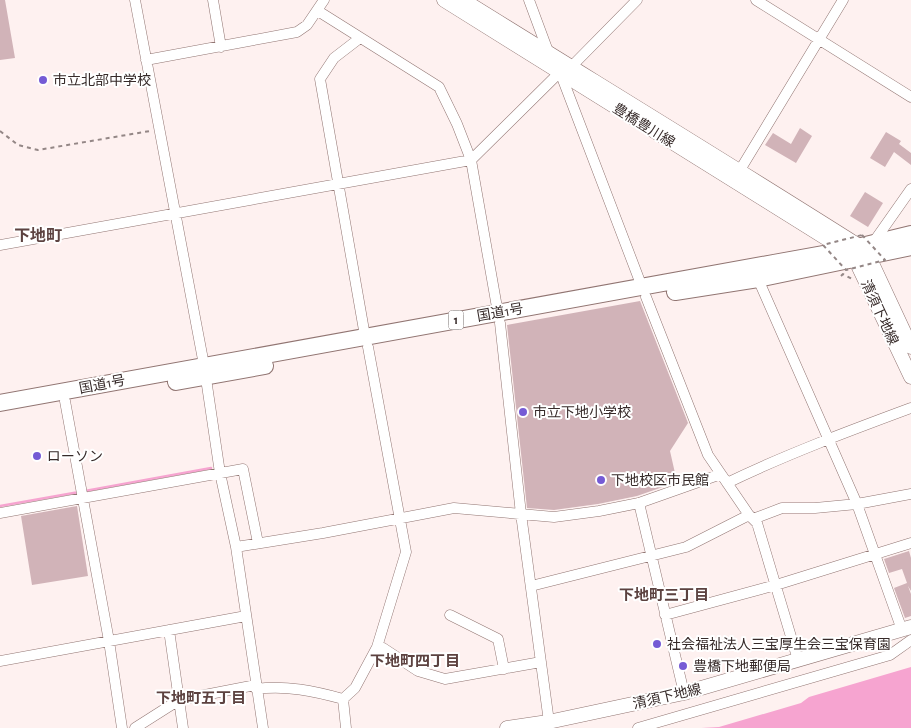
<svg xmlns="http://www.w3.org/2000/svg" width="911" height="728" viewBox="0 0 911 728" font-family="'Alegreya Sans','Noto Sans JP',sans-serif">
	<rect width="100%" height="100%" fill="#fef1f0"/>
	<path fill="#f6a4d0" d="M 911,667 L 911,728 L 701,728 L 719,727 L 801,703 L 809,697 Z"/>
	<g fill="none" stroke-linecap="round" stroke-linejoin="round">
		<path stroke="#f6a4d0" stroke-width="2.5" d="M 85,491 L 211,468
			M 0,506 L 79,492"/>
	</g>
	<path fill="#d1b3b8" d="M 0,0 L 5,0 L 15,58 L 0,60 Z
		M 800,128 L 812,136 L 796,163 L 765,145 L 773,133 L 791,144 Z
		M 886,132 L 901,141 L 899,144 L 911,153 L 911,165 L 894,152 L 885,167 L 870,158 Z
		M 865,192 L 883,203 L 868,227 L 850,216 Z
		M 640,301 L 688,423 L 670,451 L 677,482 L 637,496 L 598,504 L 554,510 L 527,508 L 507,325 Z
		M 77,506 L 88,576 L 32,585 L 21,516 Z
		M 909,551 L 911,558 L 911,591 L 908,586 L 911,594 L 911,616 L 905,618 L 894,588 L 907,583 L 902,569 L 889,573 L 884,559 Z"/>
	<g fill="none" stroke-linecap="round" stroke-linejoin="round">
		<defs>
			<path id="minor" d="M 135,0 L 204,365 L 220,473 L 236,547 L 263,728
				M 213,0 L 221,47
				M 529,0 L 549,54
				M 756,0 L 911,97
				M 360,38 L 334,58 L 320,79 L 365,336
				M 146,60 L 297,32 L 307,25 L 324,0
				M 571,67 L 637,0
				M 740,170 L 843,0
				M 873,243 L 911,189
				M 0,245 L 471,160 L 457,124 L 439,87 L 318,11
				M 758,279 L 857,504 L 902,630
				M 646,297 L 708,455 L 749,515 L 757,523 L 798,660
				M 498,313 L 471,160 L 560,72 L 642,287
				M 500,323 L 521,514 L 549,722
				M 65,401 L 109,641 L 122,728
				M 727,483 C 787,454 849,431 911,408
				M 639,503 L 684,693
				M 0,513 L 243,469 L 258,543
				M 753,519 L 782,508 L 815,508 L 857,504 L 911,494
				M 236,547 L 323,533 L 454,508 L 554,517 L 599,511 L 639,503 L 721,474
				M 531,586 L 686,547 L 749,515
				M 450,615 L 498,639 L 504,669
				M 665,615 L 776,585 L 911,543
				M 169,630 L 183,728
				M 377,647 L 383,648 L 418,671 L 445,679 L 541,662
				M 0,661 L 246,616
				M 256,689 C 286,685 314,691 343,699
				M 135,728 L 179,700 L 256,685
				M 346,728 L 343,699 L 355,688 L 377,647 L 406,552 L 368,347
				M 638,728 L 890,655 L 911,640"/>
			<path id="secondary" d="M 444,0 L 845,250 L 855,259 L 911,377
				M 463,0 C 595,82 728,163 859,246 L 869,257 L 911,347
				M 507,728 L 548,722 L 684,693 L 911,627"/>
			<path id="trunk" d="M 675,292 L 758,279 L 911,247
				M 176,382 L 265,366
				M 0,403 L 845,250 L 911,234"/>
		</defs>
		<use href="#minor" stroke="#917572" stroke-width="11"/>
		<use href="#secondary" stroke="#917572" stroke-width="15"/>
		<use href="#trunk" stroke="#917572" stroke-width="18"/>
		<path stroke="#948786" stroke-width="2" stroke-dasharray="4 4" stroke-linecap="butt" d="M 0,131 L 18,145 L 38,150 L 150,131
			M 841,276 L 843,274 L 852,279"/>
		<use href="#minor" stroke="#fff" stroke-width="10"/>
		<use href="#secondary" stroke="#fff" stroke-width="14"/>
		<use href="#trunk" stroke="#fff" stroke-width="16"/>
		<path stroke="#948786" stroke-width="2" stroke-dasharray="4 4" stroke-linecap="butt" d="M 862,235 L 885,260 L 846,270 L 823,245 Z"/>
	</g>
	<g fill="#755bd5" stroke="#fff" stroke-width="2">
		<circle cx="43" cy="80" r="5"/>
		<circle cx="523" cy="412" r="5"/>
		<circle cx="37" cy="456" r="5"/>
		<circle cx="601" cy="480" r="5"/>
		<circle cx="657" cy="644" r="5"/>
		<circle cx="683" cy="666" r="5"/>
	</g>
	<g text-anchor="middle" stroke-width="4" stroke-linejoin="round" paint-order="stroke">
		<rect fill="#fff" stroke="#726a69" stroke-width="1" x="448.5" y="310.5" width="15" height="19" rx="4"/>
		<g font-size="12" font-weight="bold" fill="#362a29">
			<text x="456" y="324">1</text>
		</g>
		<g font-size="14" fill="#362a29" stroke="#fff" text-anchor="start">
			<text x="53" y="85">市立北部中学校</text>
			<text x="533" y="417">市立下地小学校</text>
			<text x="47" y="461">ローソン</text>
			<text x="611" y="485">下地校区市民館</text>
			<text x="667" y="649">社会福祉法人三宝厚生会三宝保育園</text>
			<text x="693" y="671">豊橋下地郵便局</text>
		</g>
		<g font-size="14" fill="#362a29" stroke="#fff">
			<text transform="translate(644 125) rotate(32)" y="5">豊橋豊川線</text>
			<text transform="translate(500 312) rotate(-10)" y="5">国道1号</text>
			<text transform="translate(880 312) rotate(65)" y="5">清須下地線</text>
			<text transform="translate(102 384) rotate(-11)" y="5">国道1号</text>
			<text transform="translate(667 696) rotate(-13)" y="5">清須下地線</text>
		</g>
		<g font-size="15" font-weight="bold" fill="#5c4240" stroke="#fff">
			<text x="664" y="600">下地町三丁目</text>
			<text x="415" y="666">下地町四丁目</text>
			<text x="201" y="703">下地町五丁目</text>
		</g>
		<g font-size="16" font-weight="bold" fill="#5c4240" stroke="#fff">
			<text x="38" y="241">下地町</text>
		</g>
	</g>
</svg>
